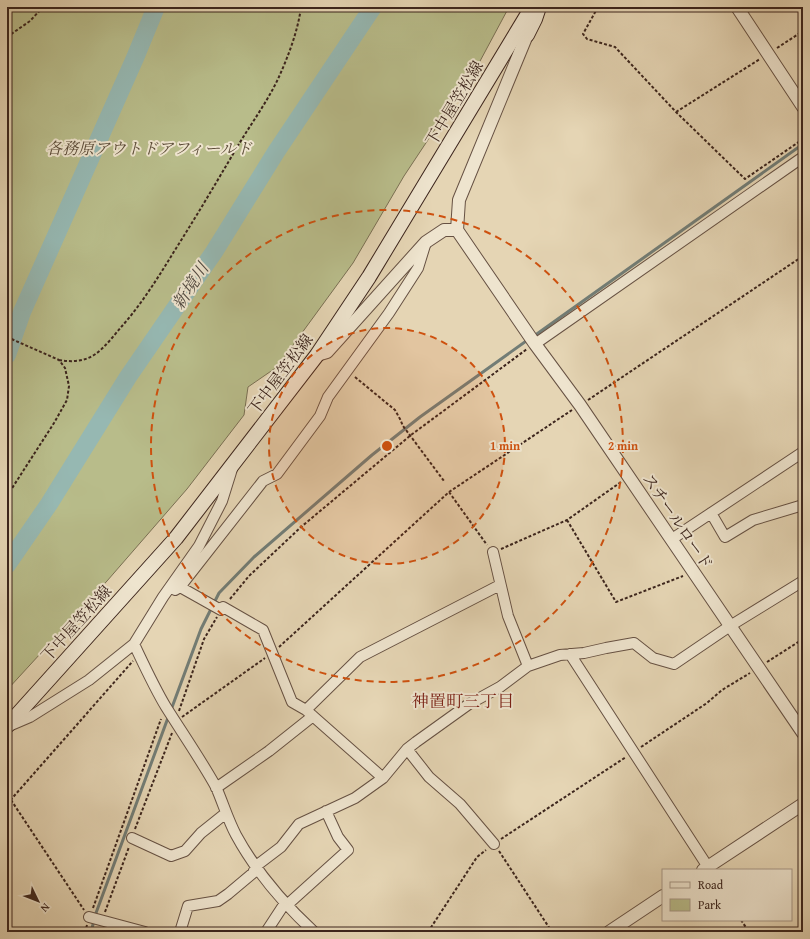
<svg xmlns="http://www.w3.org/2000/svg" width="810" height="939" viewBox="0 0 810 939" font-family="'Gentium Book Plus','Noto Serif JP',serif">
	<rect width="100%" height="100%" fill="#e5d5b4"/>
	<filter id="stains"><feTurbulence type="fractalNoise" baseFrequency=".005" numOctaves="4"/><feColorMatrix values="0 0 0 0 .2 0 0 0 0 .09 0 0 0 0 .02 0 0 0 .5 -.17"/></filter>
	<radialGradient id="worn" r=".72"><stop offset=".6" stop-color="#630" stop-opacity="0"/><stop offset="1" stop-color="#630" stop-opacity=".3"/></radialGradient>
	<path fill="#b8bc8a" stroke="#7a7054" d="M 7,7 L 509,7 L 479,63 L 404,176 L 353,263 L 277,367 L 248,387 L 244,415 L 187,489 L 107,581 L 7,690 Z"/>
	<g fill="none" stroke-linecap="round" stroke-linejoin="round">
		<path stroke="#727d76" stroke-width="3" d="M 534,336 L 803,144
			M 171,710 L 201,629 L 219,593 L 254,557 L 372,455 L 420,417 L 529,339
			M 91,932 L 96,913 L 169,715"/>
		<path stroke="#96b8b2" stroke-width="18" d="M 7,355 L 22,312 L 135,58 L 156,7
			M 7,565 L 49,504 L 128,377 L 214,252 L 276,152 L 373,7"/>
		<defs>
			<path id="minor" d="M 535,344 L 803,157
				M 711,513 L 725,537 L 753,520 L 803,505
				M 672,539 L 803,452
				M 493,552 L 508,616 L 528,666
				M 180,587 L 263,481 L 277,474 L 320,416 L 328,397 L 389,313 L 418,268 L 426,242
				M 175,590 L 180,587 L 221,610
				M 223,607 L 263,630 L 292,702 L 306,710
				M 134,644 C 144,665 154,687 166,707 C 183,734 201,760 216,787 C 223,803 228,820 236,835 C 255,870 285,905 314,932
				M 570,654 L 708,867
				M 9,726 L 30,717 L 89,680 L 134,644 L 163,597 L 199,546 L 222,501 L 232,469
				M 407,749 L 429,777 L 460,804 L 494,844
				M 383,778 L 306,710 L 360,657 L 500,585
				M 216,788 L 269,751 L 313,716
				M 132,838 L 171,856 L 185,851 L 201,833 L 226,813
				M 287,905 L 348,850 L 338,837 L 326,811
				M 89,917 L 145,932
				M 620,925 L 624,932
				M 180,932 L 188,906 L 218,901 L 228,894 L 253,873 L 256,866 L 281,847 L 299,824 L 355,798 L 383,778 L 407,749 L 416,742 L 469,704 L 500,687 L 528,666 L 560,655 L 584,653 L 606,648 L 634,643 L 653,658 L 674,664 L 730,626 L 803,581
				M 266,932 L 285,903"/>
			<path id="tertiary" d="M 737,7 L 803,107
				M 457,230 L 535,344 L 580,405 L 803,733
				M 457,230 L 459,200 L 527,35
				M 317,355 L 327,352 L 426,242 L 444,230 L 457,230
				M 703,870 L 803,804
				M 609,932 L 663,896"/>
			<path id="secondary" d="M 527,35 L 535,19 L 538,10
				M 7,726 L 176,538 L 317,355 L 369,277 L 532,7"/>
		</defs>
		<use href="#minor" stroke="#665143" stroke-width="12"/>
		<use href="#tertiary" stroke="#665143" stroke-width="14"/>
		<use href="#secondary" stroke="#3c251d" stroke-width="16"/>
		<path stroke="#3c251d" stroke-width="2" stroke-dasharray="3 2" stroke-linecap="butt" d="M 598,7 L 583,34 L 587,39 L 615,47 L 676,112 L 745,179 L 803,139
			M 7,37 L 30,21 L 43,7
			M 777,48 L 803,31
			M 676,112 L 760,59
			M 7,337 L 59,360 L 65,368 L 69,386 L 67,400 L 54,423 L 7,496
			M 59,360 C 71,362 83,362 94,355 C 105,348 114,335 123,325 C 143,302 159,276 175,250 C 196,217 216,183 236,149 C 250,125 266,104 278,79 C 288,57 298,31 301,7
			M 355,377 L 395,410 L 400,419 L 403,426 L 444,481
			M 588,400 L 803,256
			M 449,492 L 487,545
			M 567,520 L 616,602 L 683,576
			M 501,549 L 567,520 L 621,482
			M 230,599 L 249,576 L 301,527 L 411,435 L 527,349
			M 279,647 L 449,492 L 572,410
			M 767,662 L 803,639
			M 179,711 L 204,639 L 217,617
			M 182,717 L 265,658
			M 641,747 L 707,703 L 722,690 L 750,673
			M 11,800 L 84,910
			M 7,804 L 133,661
			M 135,829 L 172,733
			M 501,839 L 626,757
			M 499,851 L 552,932
			M 93,908 L 161,719
			M 105,912 L 129,847
			M 741,920 L 749,932
			M 85,932 L 87,925
			M 428,932 L 477,857 L 486,850"/>
		<use href="#minor" stroke="#eee4ce" stroke-width="10"/>
		<use href="#tertiary" stroke="#eee4ce" stroke-width="12"/>
		<use href="#secondary" stroke="#eee4ce" stroke-width="14"/>
	</g>
	<circle cx="387" cy="446" r="118" fill="#ce510f" fill-opacity=".12"/>
	<g fill="none" stroke="#ce510f" stroke-width="2" stroke-dasharray="7 5">
		<circle cx="387" cy="446" r="118"/>
		<circle cx="387" cy="446" r="236"/>
	</g>
	<g text-anchor="middle" stroke-width="4" stroke-linejoin="round" paint-order="stroke">
		<g font-size="16" fill="#3c251d" stroke="#eee4ce">
			<text transform="translate(454 103) rotate(-59)" y="6">下中屋笠松線</text>
			<text transform="translate(280 374) rotate(-53)" y="6">下中屋笠松線</text>
			<text transform="translate(678 521) rotate(56)" y="6">スチールロード</text>
			<text transform="translate(76 623) rotate(-48)" y="6">下中屋笠松線</text>
		</g>
		<g font-size="16" font-style="italic" fill="#5b4b38" stroke="#eee4ce">
			<text x="149" y="154">各務原アウトドアフィールド</text>
		</g>
		<g font-size="17" font-style="italic" fill="#524a42" stroke="#eee4ce">
			<text transform="translate(190 286) rotate(-57)" y="6">新境川</text>
		</g>
		<g font-size="17" fill="#7a1f14" stroke="#eee4ce">
			<text x="463" y="707">神置町三丁目</text>
		</g>
	</g>
	<circle cx="387" cy="446" r="6" fill="#ce510f" stroke="#eee4ce" stroke-width="2"/>
	<g font-size="12" text-anchor="middle" font-weight="bold" fill="#ce510f" stroke="#eee4ce" stroke-width="4" stroke-linejoin="round" paint-order="stroke">
		<text x="505" y="450">1 min</text>
		<text x="623" y="450">2 min</text>
	</g>
	<rect width="810" height="939" fill="none" stroke="#e5d5b4" stroke-width="24"/>
	<rect x="8" y="8" width="794" height="923" fill="none" stroke="#3c251d" stroke-width="2"/>
	<rect x="12" y="12" width="786" height="915" fill="none" stroke="#3c251d"/>
	<rect x="662" y="869" width="130" height="52" fill="#eee4ce" stroke="#a79887"/>
	<rect x="670" y="882" width="20" height="6" fill="#eee4ce" stroke="#a79887"/>
	<text x="698" y="889" font-size="12" fill="#3c251d">Road</text>
	<rect x="670" y="899" width="20" height="12" fill="#b8bc8a" stroke="#a79887"/>
	<text x="698" y="909" font-size="12" fill="#3c251d">Park</text>
	<g transform="translate(38 901) rotate(133)" stroke="#eee4ce" stroke-width="3" paint-order="stroke">
	<path d="M0-3L7 15L0 10L-7 15Z" fill="#3c251d"/>
	<text y="-6" font-size="11" font-weight="bold" text-anchor="middle" fill="#3c251d">N</text>
	</g>
	<rect width="100%" height="100%" filter="url(#stains)"/>
	<rect width="100%" height="100%" fill="url(#worn)"/>
</svg>
